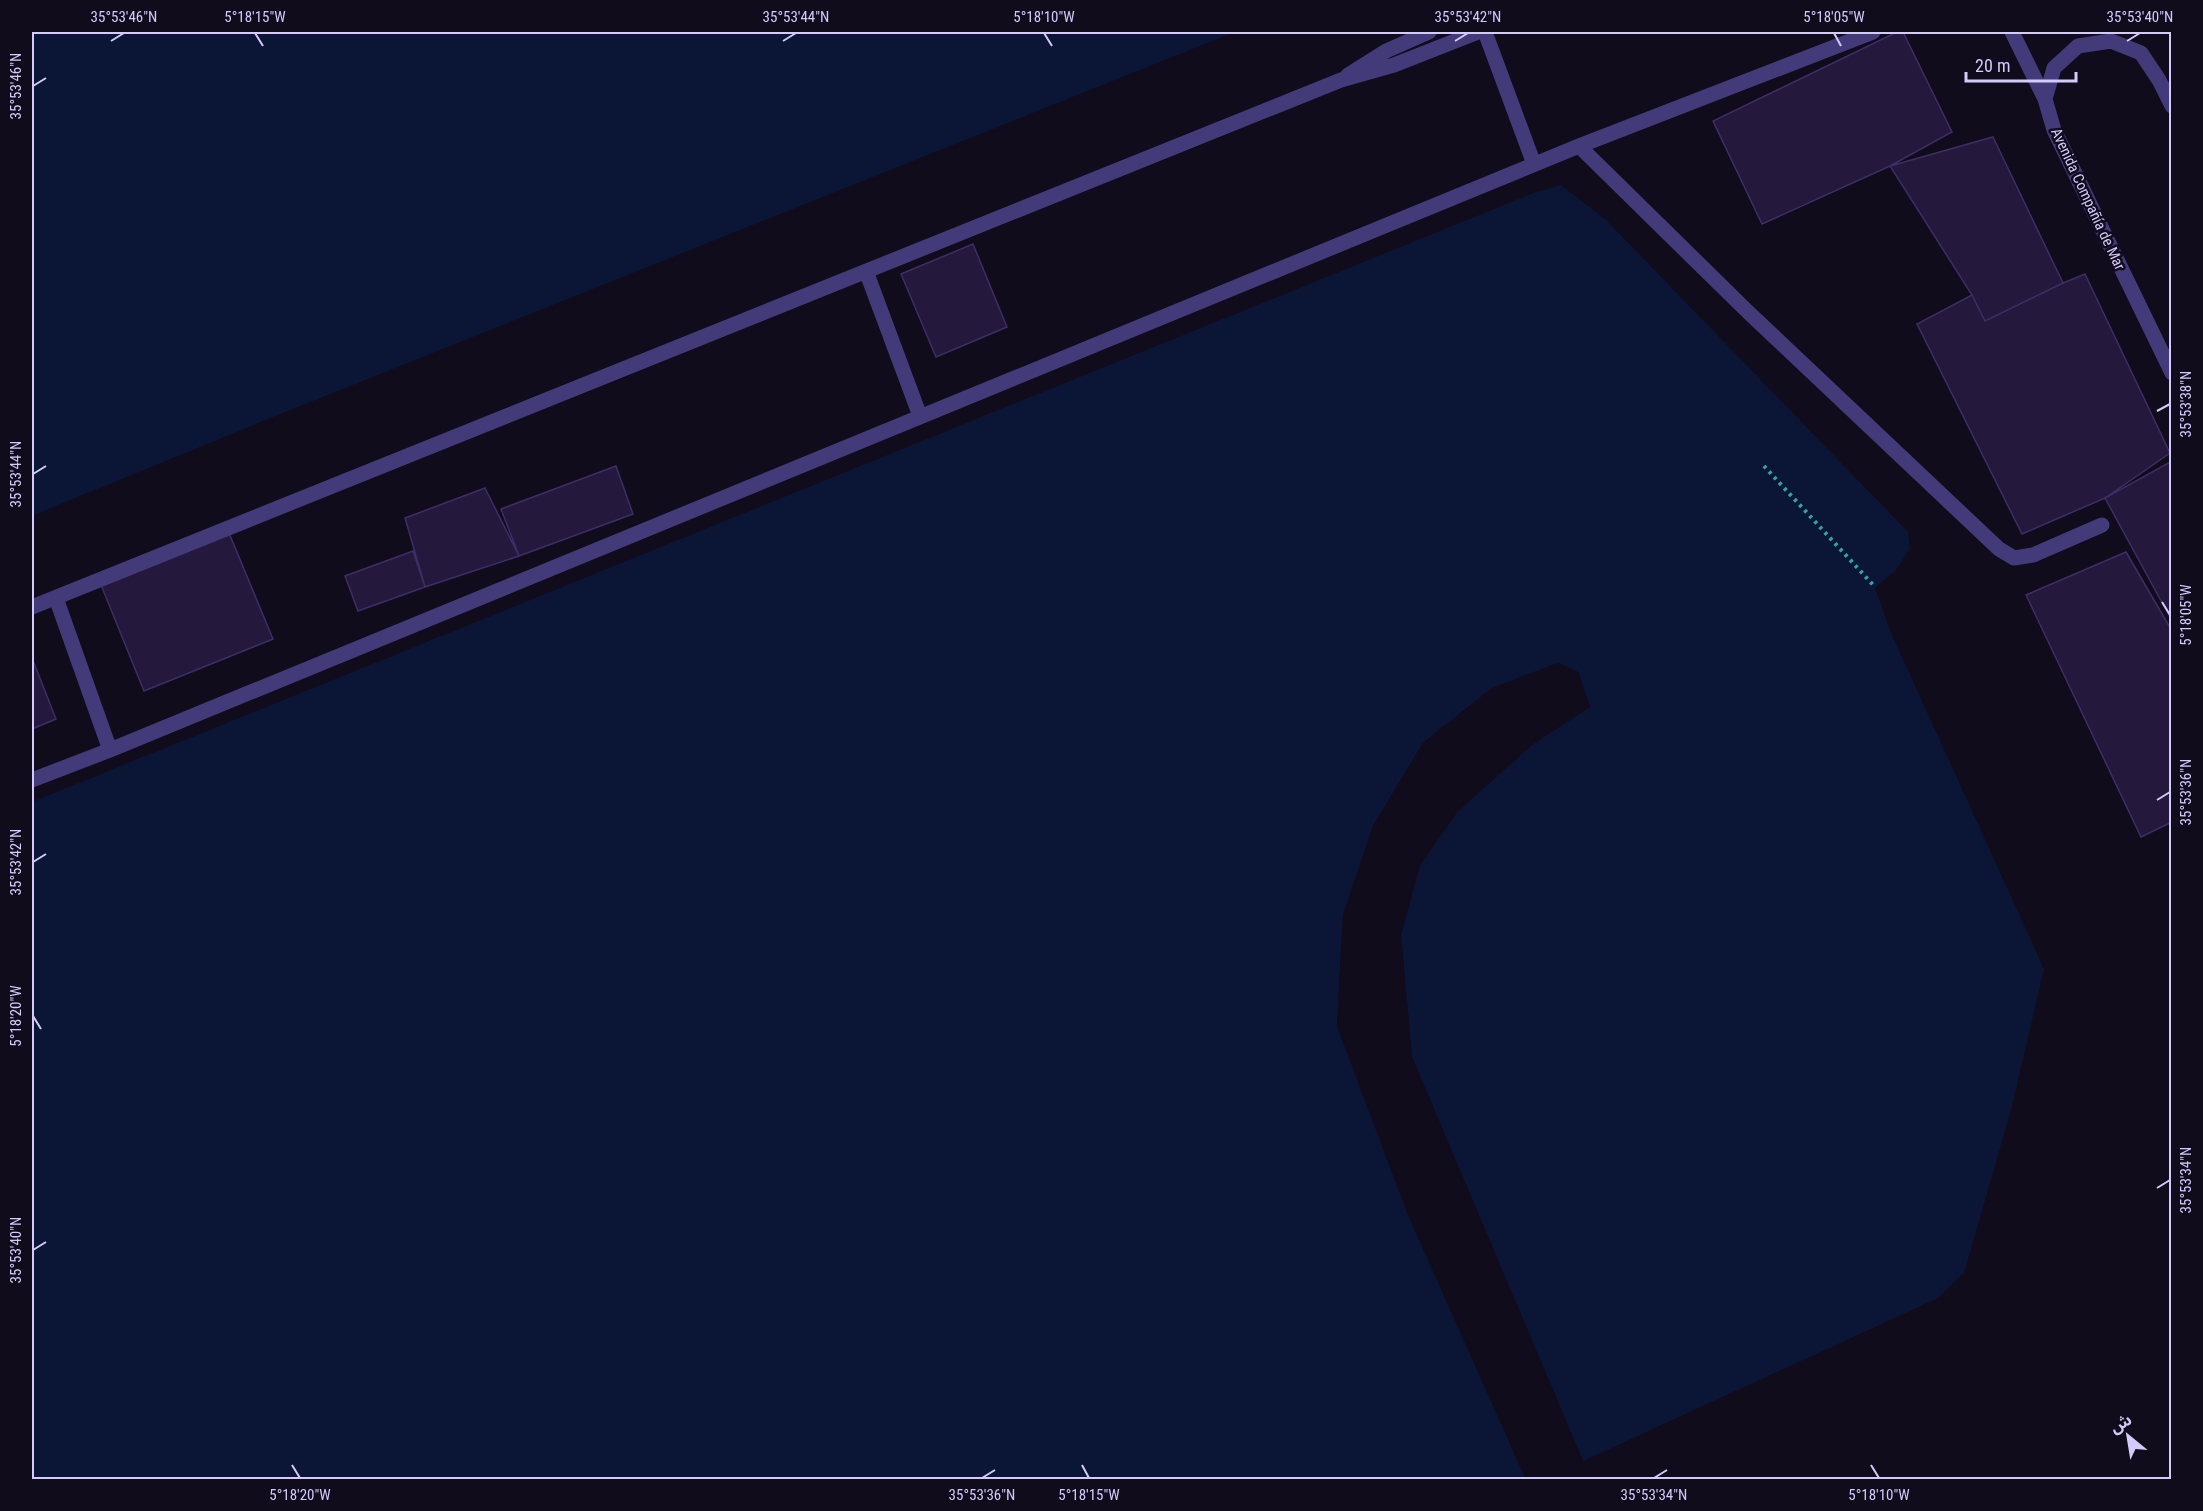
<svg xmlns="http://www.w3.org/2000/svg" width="2203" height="1511" viewBox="0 0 2203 1511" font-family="'Roboto Condensed','Noto Sans Arabic',sans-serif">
	<rect width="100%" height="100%" fill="#110c1c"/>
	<path fill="#0b1637" d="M 32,32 L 1235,32 L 276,416 L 32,516 Z
		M 1561,185 L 1606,220 L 1908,532 L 1910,549 L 1895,571 L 1875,588 L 1891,633 L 2044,969 L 2011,1110 L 1964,1273 L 1938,1298 L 1583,1461 L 1412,1057 L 1401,935 L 1420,865 L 1458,811 L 1533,744 L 1590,707 L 1578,672 L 1558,663 L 1492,688 L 1423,743 L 1373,826 L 1343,915 L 1337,1026 L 1408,1215 L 1526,1479 L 32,1480 L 32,802 L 1536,192 Z"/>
	<path fill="#110c1c" d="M 1235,32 L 1238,32 L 1236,34 L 32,519 L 32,516 L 276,416 Z
		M 1558,663 L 1578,672 L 1590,707 L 1533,744 L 1458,811 L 1420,865 L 1401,935 L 1412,1057 L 1583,1461 L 1581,1462 L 1409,1058 L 1398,935 L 1418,864 L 1456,809 L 1531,741 L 1586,706 L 1575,674 L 1558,667 L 1494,691 L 1426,746 L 1373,832 L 1346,916 L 1340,1026 L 1411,1214 L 1529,1478 L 1526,1480 L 1408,1215 L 1337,1026 L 1343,915 L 1373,826 L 1423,743 L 1492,688 Z"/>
	<path fill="#24193c" stroke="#3e2d67" stroke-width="1.5" d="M 1897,32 L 1903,32 L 1952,132 L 1890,166 L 1762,224 L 1713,121 Z
		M 1993,137 L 2063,283 L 1985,321 L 1972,295 L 1890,166 Z
		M 973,244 L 1007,327 L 936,357 L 901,274 Z
		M 2085,274 L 2170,453 L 2105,498 L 2022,534 L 1917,324 L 1972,295 L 1985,321 L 2063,283 Z
		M 2172,461 L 2172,621 L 2105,498 Z
		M 616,466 L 633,514 L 519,556 L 501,509 Z
		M 485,488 L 519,556 L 425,587 L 405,518 Z
		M 229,533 L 273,639 L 144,691 L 101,585 Z
		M 413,551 L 425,587 L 358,611 L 345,576 Z
		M 2126,552 L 2172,631 L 2172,822 L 2141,837 L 2026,595 Z
		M 32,658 L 56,719 L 32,729 Z"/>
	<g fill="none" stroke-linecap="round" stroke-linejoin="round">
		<path stroke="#33a3a8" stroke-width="4" stroke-dasharray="3 4.5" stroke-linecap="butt" d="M 1764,466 L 1875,587"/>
		<path stroke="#423a79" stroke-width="15" d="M 1485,32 L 1534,164
			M 2012,32 L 2045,99
			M 1348,75 L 1386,51 L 1429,32
			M 2172,106 L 2159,80 L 2141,53 L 2111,41 L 2078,46 L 2054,68 L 2045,99 L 2054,130 L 2172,373
			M 1579,146 L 1747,311 L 1999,549 L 2014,558 L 2033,555 L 2102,525
			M 866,271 L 920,416
			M 56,598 L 110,750
			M 32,607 L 1341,80 L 1394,65 L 1478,32
			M 32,780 L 110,750 L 1579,146 L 1873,32"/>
	</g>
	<path fill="none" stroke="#d5cafc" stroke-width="2" d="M 255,33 L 263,46M 1044,33 L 1052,46M 1834,33 L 1841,46M 111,41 L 124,33M 783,41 L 796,33M 1455,41 L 1468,33M 2127,41 L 2140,33M 33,86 L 46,78M 2157,411 L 2170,404M 33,474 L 46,466M 2162,602 L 2170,615M 2157,800 L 2170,792M 33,862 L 46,854M 33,1016 L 41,1029M 2157,1188 L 2170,1180M 33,1250 L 46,1242M 292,1465 L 300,1478M 1082,1465 L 1089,1478M 1871,1465 L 1879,1478M 982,1478 L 995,1470M 1654,1478 L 1667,1470"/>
	<g text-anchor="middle" stroke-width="5" stroke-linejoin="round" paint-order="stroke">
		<g font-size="15" fill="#d5cafc" stroke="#110c1c">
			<text transform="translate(2088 199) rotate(65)" y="5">Avenida Compañía de Mar</text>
		</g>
	</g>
	<rect width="2203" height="1511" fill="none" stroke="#110c1c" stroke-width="66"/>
	<g transform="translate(2128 1436) rotate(330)" stroke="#110c1c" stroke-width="4.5" paint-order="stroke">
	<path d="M0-4.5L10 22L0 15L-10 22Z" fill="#d5cafc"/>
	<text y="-9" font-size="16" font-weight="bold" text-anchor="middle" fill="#d5cafc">ش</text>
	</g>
	<path d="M1966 72v9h110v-9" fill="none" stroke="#d5cafc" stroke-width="3"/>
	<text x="1975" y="72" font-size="18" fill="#d5cafc" stroke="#110c1c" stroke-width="4.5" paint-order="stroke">20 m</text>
	<rect x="33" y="33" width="2137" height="1445" fill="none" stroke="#d5cafc" stroke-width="2"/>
	<g font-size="15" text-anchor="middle" fill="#d5cafc">
		<text x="124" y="22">35°53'46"N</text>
		<text x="255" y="22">5°18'15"W</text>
		<text x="796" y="22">35°53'44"N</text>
		<text x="1044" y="22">5°18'10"W</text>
		<text x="1468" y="22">35°53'42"N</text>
		<text x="1834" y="22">5°18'05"W</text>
		<text x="2140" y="22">35°53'40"N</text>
		<text transform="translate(16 86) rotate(-90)" y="5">35°53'46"N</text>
		<text transform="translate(2186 404) rotate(-90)" y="5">35°53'38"N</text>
		<text transform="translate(16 474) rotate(-90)" y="5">35°53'44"N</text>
		<text transform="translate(2186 615) rotate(-90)" y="5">5°18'05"W</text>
		<text transform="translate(2186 792) rotate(-90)" y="5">35°53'36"N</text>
		<text transform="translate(16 862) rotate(-90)" y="5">35°53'42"N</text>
		<text transform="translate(16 1016) rotate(-90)" y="5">5°18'20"W</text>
		<text transform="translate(2186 1180) rotate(-90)" y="5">35°53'34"N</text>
		<text transform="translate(16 1250) rotate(-90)" y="5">35°53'40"N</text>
		<text x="300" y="1500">5°18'20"W</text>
		<text x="982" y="1500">35°53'36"N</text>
		<text x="1089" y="1500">5°18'15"W</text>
		<text x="1654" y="1500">35°53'34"N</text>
		<text x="1879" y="1500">5°18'10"W</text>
	</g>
</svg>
